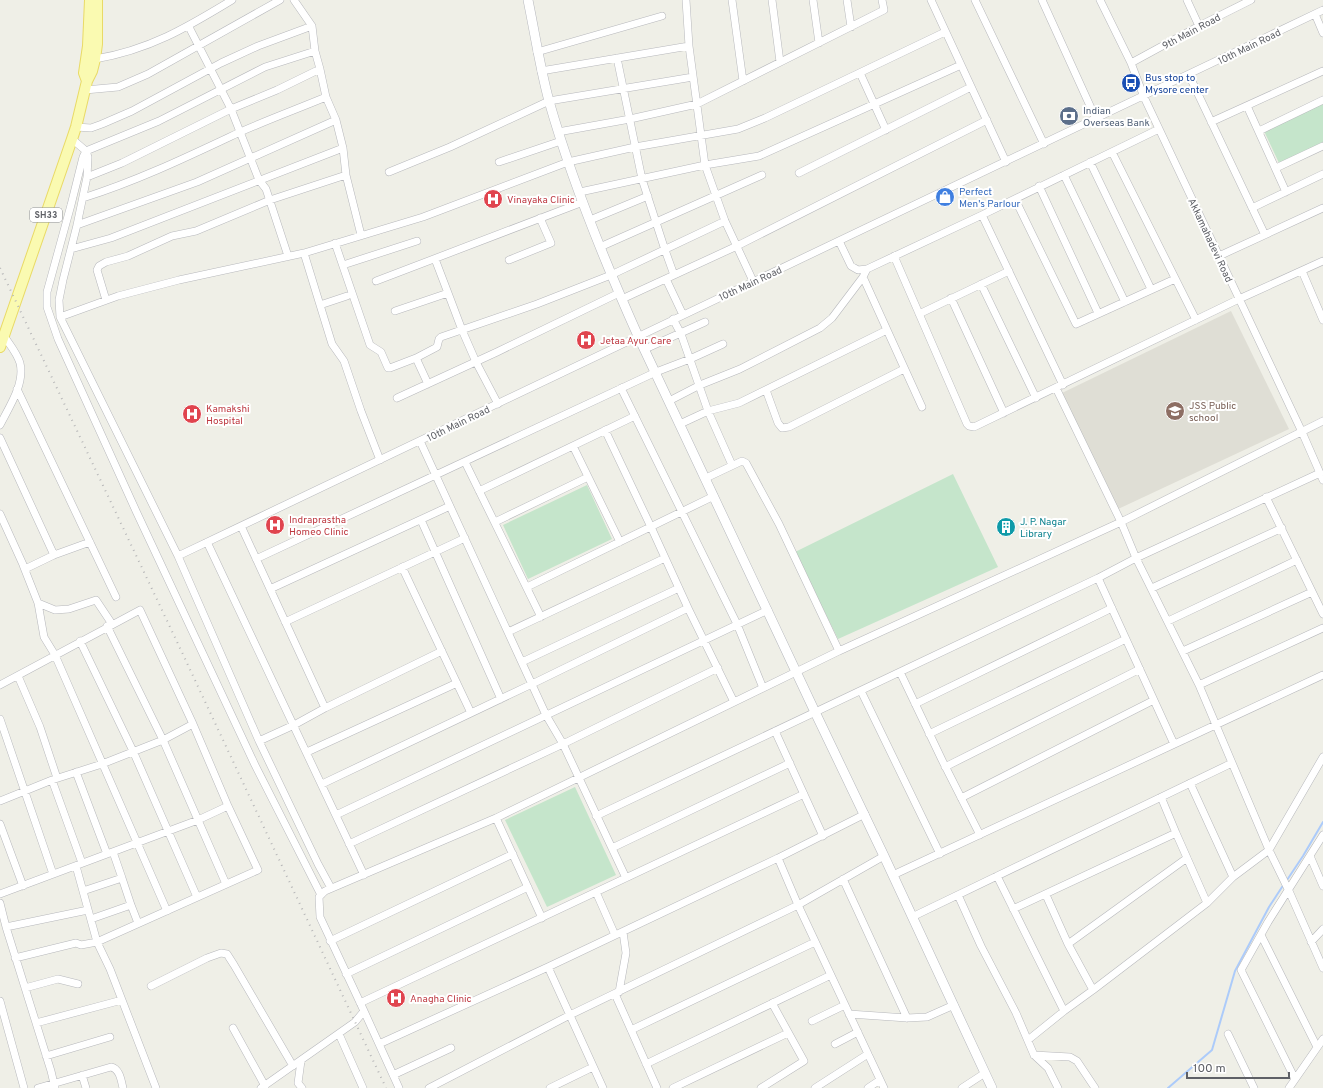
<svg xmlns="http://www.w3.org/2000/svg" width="1323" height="1088" viewBox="0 0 1323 1088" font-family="Overpass,sans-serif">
	<rect width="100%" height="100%" fill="#efefe7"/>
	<path fill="#dfded5" d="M 1231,311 L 1289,429 L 1116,510 L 1062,393 Z"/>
	<path fill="#c5e5cb" d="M 1323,103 L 1323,143 L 1279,163 L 1264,131 Z
		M 953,474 L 998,567 L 838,639 L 795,552 Z
		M 587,485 L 612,539 L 528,579 L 503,525 Z
		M 575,787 L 616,875 L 547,907 L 505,820 Z"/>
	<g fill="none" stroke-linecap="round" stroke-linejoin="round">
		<path stroke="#accbfa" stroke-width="2" d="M 1287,880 L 1303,856 L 1323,822
			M 1168,1088 L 1212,1050 L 1235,971 L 1269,907 L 1284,884"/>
		<defs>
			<path id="street" d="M 686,0 L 689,46 L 705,165 L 725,221 L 753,281
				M 732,0 L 743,81
				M 772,0 L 780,62
				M 813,0 L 819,43
				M 847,0 L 851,27
				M 931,0 L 1006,162
				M 975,0 L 1044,144
				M 1042,0 L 1096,119
				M 1100,0 L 1131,63 L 1144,97 L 1302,432 L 1323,480
				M 1187,0 L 1199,26
				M 1315,14 L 1323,33
				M 189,27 L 231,109 L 259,180 L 266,189 L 288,256
				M 315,51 L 265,67 L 159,121 L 86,151 L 83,157 L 71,205 L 47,292 L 47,307 L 58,339 L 136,511 L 255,765 L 321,895
				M 537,52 L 662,16
				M 617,58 L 642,179 L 665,250 L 674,275
				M 95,59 C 149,50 186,28 232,0
				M 1131,63 L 1199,26 L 1251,0
				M 541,71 L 689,46
				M 860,73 L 886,130
				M 1189,75 L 1265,235
				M 85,90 L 118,87 L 148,74 L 280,0
				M 1247,106 L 1286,192
				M 1211,122 L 1323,71
				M 76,127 L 91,128 L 102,124 L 132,111 L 221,63 L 258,46 L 312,26
				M 1259,131 L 1323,100
				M 558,132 L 630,119 L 697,104 L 884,10 L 882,0
				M 72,139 L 86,151 L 88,157 L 87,177 L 77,225 L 63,280 L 59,300 L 60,317 L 178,556 L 259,741 L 318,864 L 331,888
				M 1112,152 L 1196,320
				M 499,162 L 561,141
				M 1090,162 L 1151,289
				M 1276,168 L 1323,146
				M 389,172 L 450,147 L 549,101 L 693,77
				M 799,173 L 971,87
				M 346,175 L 361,235
				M 1064,175 L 1125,302
				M 87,177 L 122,163 L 231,109 L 277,90 L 320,69
				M 1039,186 L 1098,313
				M 580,192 L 705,165 L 759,156 L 961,65
				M 83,198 C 137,181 187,157 238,133 C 267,120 297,109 326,97
				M 1015,199 L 1076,324 L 1175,279
				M 1252,208 L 1323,174
				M 982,215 L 1063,385
				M 590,220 L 648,196
				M 77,225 L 197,182 L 336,120
				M 839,241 L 851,266 L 858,270 L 867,269
				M 335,243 L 370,345 L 381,352 L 388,368 L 390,368 L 416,358 L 437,347 L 439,339 L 441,337 L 537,304 L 611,275 L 725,221
				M 600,247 L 762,175
				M 71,249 L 111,238 L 343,148
				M 304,253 L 332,344 L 344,361 L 361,411 L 380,460
				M 894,256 L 967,424 L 969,426 L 974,427 L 1239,299 L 1323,261
				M 1219,256 L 1323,208
				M 435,259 L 448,293
				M 509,260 L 551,243 L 540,218
				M 343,265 L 417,241
				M 1302,271 L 1323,320
				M 863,277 L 922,407
				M 666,279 L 683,315
				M 376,281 L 583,202
				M 981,284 L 1036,398
				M 951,298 L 1004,413
				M 622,299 L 737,246 L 987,120
				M 106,300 L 97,270 L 99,266 L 106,262 L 128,256 L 172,236 L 196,231 L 270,200 L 346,175 L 343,148 L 336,120 L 326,97 L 320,69 L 315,51 L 312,26 L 294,0
				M 320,305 L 347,296
				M 395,311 L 448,293 L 462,330 L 476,362 L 498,404
				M 919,314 L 1009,271
				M 60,317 L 118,296 L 179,280 L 304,253 L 423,217 L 568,162 L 635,147 L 738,129 L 765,118 L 945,32
				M 673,319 L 681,334 L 708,411 L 732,465
				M 645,349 L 705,322
				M 416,358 L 428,384
				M 621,388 L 737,624 L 763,688
				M 1056,388 L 1121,522 L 1136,558 L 1199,685 L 1269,850 L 1289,891 L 1323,968
				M 17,389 L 116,597
				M 766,390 L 778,423 L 782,428 L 789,427 L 904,369
				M 397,398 L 497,352 L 619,293
				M 669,401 L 700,385 L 740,369 L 820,328 L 832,318 L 863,277 L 867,269 L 982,215 L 1159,129
				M 680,424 L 708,411 L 739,403 L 887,330
				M 0,425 C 9,407 25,384 20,363 C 17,353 10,345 4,336
				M 605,430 L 651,527 L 688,608 L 734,702
				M 0,438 L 54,555
				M 420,441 L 546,715 L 563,744 L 626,878
				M 573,446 L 620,542
				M 465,462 L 541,617
				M 706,478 L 742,461 L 746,463 L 779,524 L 839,651
				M 479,491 L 635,416
				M 1266,497 L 1323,614
				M 0,514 L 25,569 L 54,555 L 90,542
				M 421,520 L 501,699
				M 495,522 L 588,477
				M 241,526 L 325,708
				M 207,542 L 364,875
				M 178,556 L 1323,10
				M 256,559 L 656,372 L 690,359 L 723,344
				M 23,565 L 38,603 L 44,637 L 55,655 L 167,911
				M 402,567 L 471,713
				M 1098,578 L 1174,744
				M 527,587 L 714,496
				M 1152,588 L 1282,528
				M 270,589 L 450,506
				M 38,603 L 55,610 L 69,609 L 96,600 L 112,624
				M 1168,621 L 1297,560
				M 285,622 L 465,538
				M 107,626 L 163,740 L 226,884
				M 508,632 L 665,558
				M 80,641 L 133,751 L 197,897
				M 1183,651 L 1312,592
				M 522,662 L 679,588
				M 900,672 L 942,760 L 980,835
				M 18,676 L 40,727 L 57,778
				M 0,685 L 140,610 L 193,724 L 228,806 L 258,870 L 97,942 L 81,945 L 76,943 L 15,958
				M 1199,685 L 1323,628
				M 861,691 L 940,854
				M 915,704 L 1112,608
				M 0,719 L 53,874
				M 775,731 L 823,836
				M 929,734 L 1126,639
				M 259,741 L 294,725 L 325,708 L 442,651
				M 307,752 L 457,683
				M 945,767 L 1140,669
				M 76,772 L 107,854
				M 52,780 L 82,863
				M 1190,783 L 1233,877
				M 322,784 L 532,684 L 688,608
				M 1161,797 L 1176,833 L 1207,903
				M 961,798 L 1154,700
				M 0,801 L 52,780 L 102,764 L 163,740 L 193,724
				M 336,815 L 768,610
				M 596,816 L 1098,578 L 1136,558 L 1320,473
				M 496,818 L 542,918
				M 0,824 L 23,886
				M 349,844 L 563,744 L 718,668
				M 612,848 L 790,763
				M 1310,856 L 1323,886
				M 778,858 L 798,905 L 884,1088
				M 76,866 L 97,942 L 110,969 L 156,1088
				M 893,875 L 1323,675
				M 997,876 L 1064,1011 L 1028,1040
				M 122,878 L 131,905 L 138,923
				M 843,879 L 907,1018
				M 83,891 L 122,878 L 113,852
				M 596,892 L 615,935
				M 0,894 L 198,820 L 228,806
				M 958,895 L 981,946 L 1016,1013 L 1034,1055 L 1048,1068 L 1058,1088
				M 1046,895 L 1068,944 L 1093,990 L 1064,1011
				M 0,903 L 6,927 L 51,1071 L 55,1088
				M 1013,909 L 1176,833
				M 912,917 L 1232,763
				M 91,919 L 131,905
				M 6,927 L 88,910
				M 1261,935 L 1317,1047
				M 330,941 L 513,854
				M 1311,942 L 1323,929
				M 1068,944 L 1187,858
				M 548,967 L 603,1088
				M 346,974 L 528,887
				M 151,986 L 207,958 L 221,953 L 227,954 L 234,965 L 293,1066
				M 25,988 L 58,979 L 78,984
				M 1093,990 L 1207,903 L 1233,877 L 1269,850 L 1323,757
				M 619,992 L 626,953 L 623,932
				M 615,994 L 657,1088
				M 0,1001 L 24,1088
				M 360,1003 L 804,794
				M 849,1014 L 907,1018 L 927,1017 L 954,1005
				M 812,1021 L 845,1005
				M 36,1023 L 122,1000
				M 233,1028 L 265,1086
				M 631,1030 L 815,942
				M 339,1034 L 363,1088
				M 1228,1034 L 1254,1088
				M 379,1044 L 548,967 L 778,858 L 865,814
				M 835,1044 L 858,1032
				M 1034,1055 L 1070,1057 L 1077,1061 L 1095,1088
				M 46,1056 L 110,1037
				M 301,1061 L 298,1083 L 302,1088
				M 646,1064 L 831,975
				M 82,1075 L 86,1088
				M 393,1075 L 451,1048
				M 1295,1079 L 1241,970 L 1268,922 L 1323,835
				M 38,1088 L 111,1067 C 120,1069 121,1080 123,1088
				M 261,1088 L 355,1022 L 364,1011
				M 399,1088 L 364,1011 L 320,917 L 319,897 L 325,891 L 496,818 L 839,651 L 1121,522 L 1323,421
				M 429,1088 L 570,1015 L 798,905 L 884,856
				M 550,1088 L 593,1067
				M 673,1088 L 788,1033
				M 761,1088 L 804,1061 L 772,1003
				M 815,1088 L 868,1054
				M 868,1088 L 880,1080
				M 962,1088 L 985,1073
				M 1289,1088 L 1323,1039"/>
			<path id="secondary" d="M 528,0 C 535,34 540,68 549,101 C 572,182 604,260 638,336 L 815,712 L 884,856 L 992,1088"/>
			<path id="primary" d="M 87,81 L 84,73 L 88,46 L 90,0
				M 0,347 L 72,139 L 76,127 L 87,81 L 92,71 L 95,59 L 97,44 L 97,0"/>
		</defs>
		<use href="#street" stroke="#b7b8bc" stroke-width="8"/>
		<use href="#secondary" stroke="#b5b7bd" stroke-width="10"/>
		<use href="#primary" stroke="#e9da66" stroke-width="12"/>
		<use href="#street" stroke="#fff" stroke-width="7"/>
		<use href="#secondary" stroke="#fff" stroke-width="9"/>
		<use href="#primary" stroke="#fafab1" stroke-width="10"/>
		<path stroke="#b7b7b8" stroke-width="2" stroke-dasharray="1 5" stroke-linecap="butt" d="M 0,268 L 179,646 L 386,1088"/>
	</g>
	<defs>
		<symbol id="bus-disc" viewBox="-11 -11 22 22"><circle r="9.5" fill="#1a4fb4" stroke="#fff"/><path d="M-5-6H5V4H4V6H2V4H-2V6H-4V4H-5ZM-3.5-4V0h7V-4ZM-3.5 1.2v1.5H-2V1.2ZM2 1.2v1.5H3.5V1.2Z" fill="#fff"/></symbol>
		<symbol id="bank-disc" viewBox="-11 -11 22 22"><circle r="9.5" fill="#5c6f8a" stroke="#fff"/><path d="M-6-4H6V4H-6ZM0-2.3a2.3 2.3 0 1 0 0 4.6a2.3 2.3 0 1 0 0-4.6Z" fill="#fff"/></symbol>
		<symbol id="shop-disc" viewBox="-11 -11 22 22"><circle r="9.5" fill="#3f7fe0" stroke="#fff"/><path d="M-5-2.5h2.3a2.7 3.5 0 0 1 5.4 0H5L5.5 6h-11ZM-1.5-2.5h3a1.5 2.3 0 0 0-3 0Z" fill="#fff"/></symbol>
		<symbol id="hospital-disc" viewBox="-11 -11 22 22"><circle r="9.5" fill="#e0444e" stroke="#fff"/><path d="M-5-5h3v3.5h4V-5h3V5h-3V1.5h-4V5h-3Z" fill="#fff"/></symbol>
		<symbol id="school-disc" viewBox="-11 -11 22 22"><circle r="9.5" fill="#8d6e63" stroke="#fff"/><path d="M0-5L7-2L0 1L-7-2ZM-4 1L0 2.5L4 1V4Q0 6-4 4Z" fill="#fff"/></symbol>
		<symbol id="building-disc" viewBox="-11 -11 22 22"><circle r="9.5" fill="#0f9aa8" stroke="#fff"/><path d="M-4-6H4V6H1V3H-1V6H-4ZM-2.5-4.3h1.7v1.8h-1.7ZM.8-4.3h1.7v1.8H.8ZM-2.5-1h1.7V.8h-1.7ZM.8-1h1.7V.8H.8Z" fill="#fff"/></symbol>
	</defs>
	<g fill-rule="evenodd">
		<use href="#bus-disc" x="1120" y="72" width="22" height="22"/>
		<use href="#bank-disc" x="1058" y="105" width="22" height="22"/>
		<use href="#shop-disc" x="934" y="186" width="22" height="22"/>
		<use href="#hospital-disc" x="482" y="188" width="22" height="22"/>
		<use href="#hospital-disc" x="575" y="329" width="22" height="22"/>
		<use href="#school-disc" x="1164" y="400" width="22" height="22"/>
		<use href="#hospital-disc" x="181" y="403" width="22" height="22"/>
		<use href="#hospital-disc" x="264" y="514" width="22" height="22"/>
		<use href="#building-disc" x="995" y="516" width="22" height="22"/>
		<use href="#hospital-disc" x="385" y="987" width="22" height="22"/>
	</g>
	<g text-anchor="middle" stroke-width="4" stroke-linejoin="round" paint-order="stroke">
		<rect fill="#fff" stroke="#8e9094" stroke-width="1" x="30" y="208" width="32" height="14" rx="3"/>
		<g font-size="9" font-weight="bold" fill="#5e6066">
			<text x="46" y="218">SH33</text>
		</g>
		<g font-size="10" fill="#5e6066" stroke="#fff">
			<text transform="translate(1191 31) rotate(-28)" y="4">9th Main Road</text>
			<text transform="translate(1249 46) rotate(-26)" y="4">10th Main Road</text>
			<text transform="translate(1211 240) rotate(65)" y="4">Akkamahadevi Road</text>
			<text transform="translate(750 283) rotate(-25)" y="4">10th Main Road</text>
			<text transform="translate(458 423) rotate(-26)" y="4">10th Main Road</text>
		</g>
		<g font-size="10" fill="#164399" stroke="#fff" text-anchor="start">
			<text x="1145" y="81">Bus stop to<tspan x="1145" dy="12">Mysore center</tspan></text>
		</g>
		<g font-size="10" fill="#4e5e75" stroke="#fff" text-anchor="start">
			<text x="1083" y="114">Indian<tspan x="1083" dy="12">Overseas Bank</tspan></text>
		</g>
		<g font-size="10" fill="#366cbe" stroke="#fff" text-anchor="start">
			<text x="959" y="195">Perfect<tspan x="959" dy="12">Men's Parlour</tspan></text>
		</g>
		<g font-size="10" fill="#be3a42" stroke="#fff" text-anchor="start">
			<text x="507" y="203">Vinayaka Clinic</text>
			<text x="600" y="344">Jetaa Ayur Care</text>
			<text x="206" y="412">Kamakshi<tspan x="206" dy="12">Hospital</tspan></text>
			<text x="289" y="523">Indraprastha<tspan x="289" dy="12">Homeo Clinic</tspan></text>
			<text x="410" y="1002">Anagha Clinic</text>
		</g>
		<g font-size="10" fill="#785e54" stroke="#fff" text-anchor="start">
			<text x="1189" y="409">JSS Public<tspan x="1189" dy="12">school</tspan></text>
		</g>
		<g font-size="10" fill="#0d838f" stroke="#fff" text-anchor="start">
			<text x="1020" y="525">J. P. Nagar<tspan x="1020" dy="12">Library</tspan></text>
		</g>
	</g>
	<path d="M1187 1072v6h102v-6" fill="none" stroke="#5e6066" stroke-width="2"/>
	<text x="1193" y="1072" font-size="12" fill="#5e6066" stroke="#ffffff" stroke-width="3" paint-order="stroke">100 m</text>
</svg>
